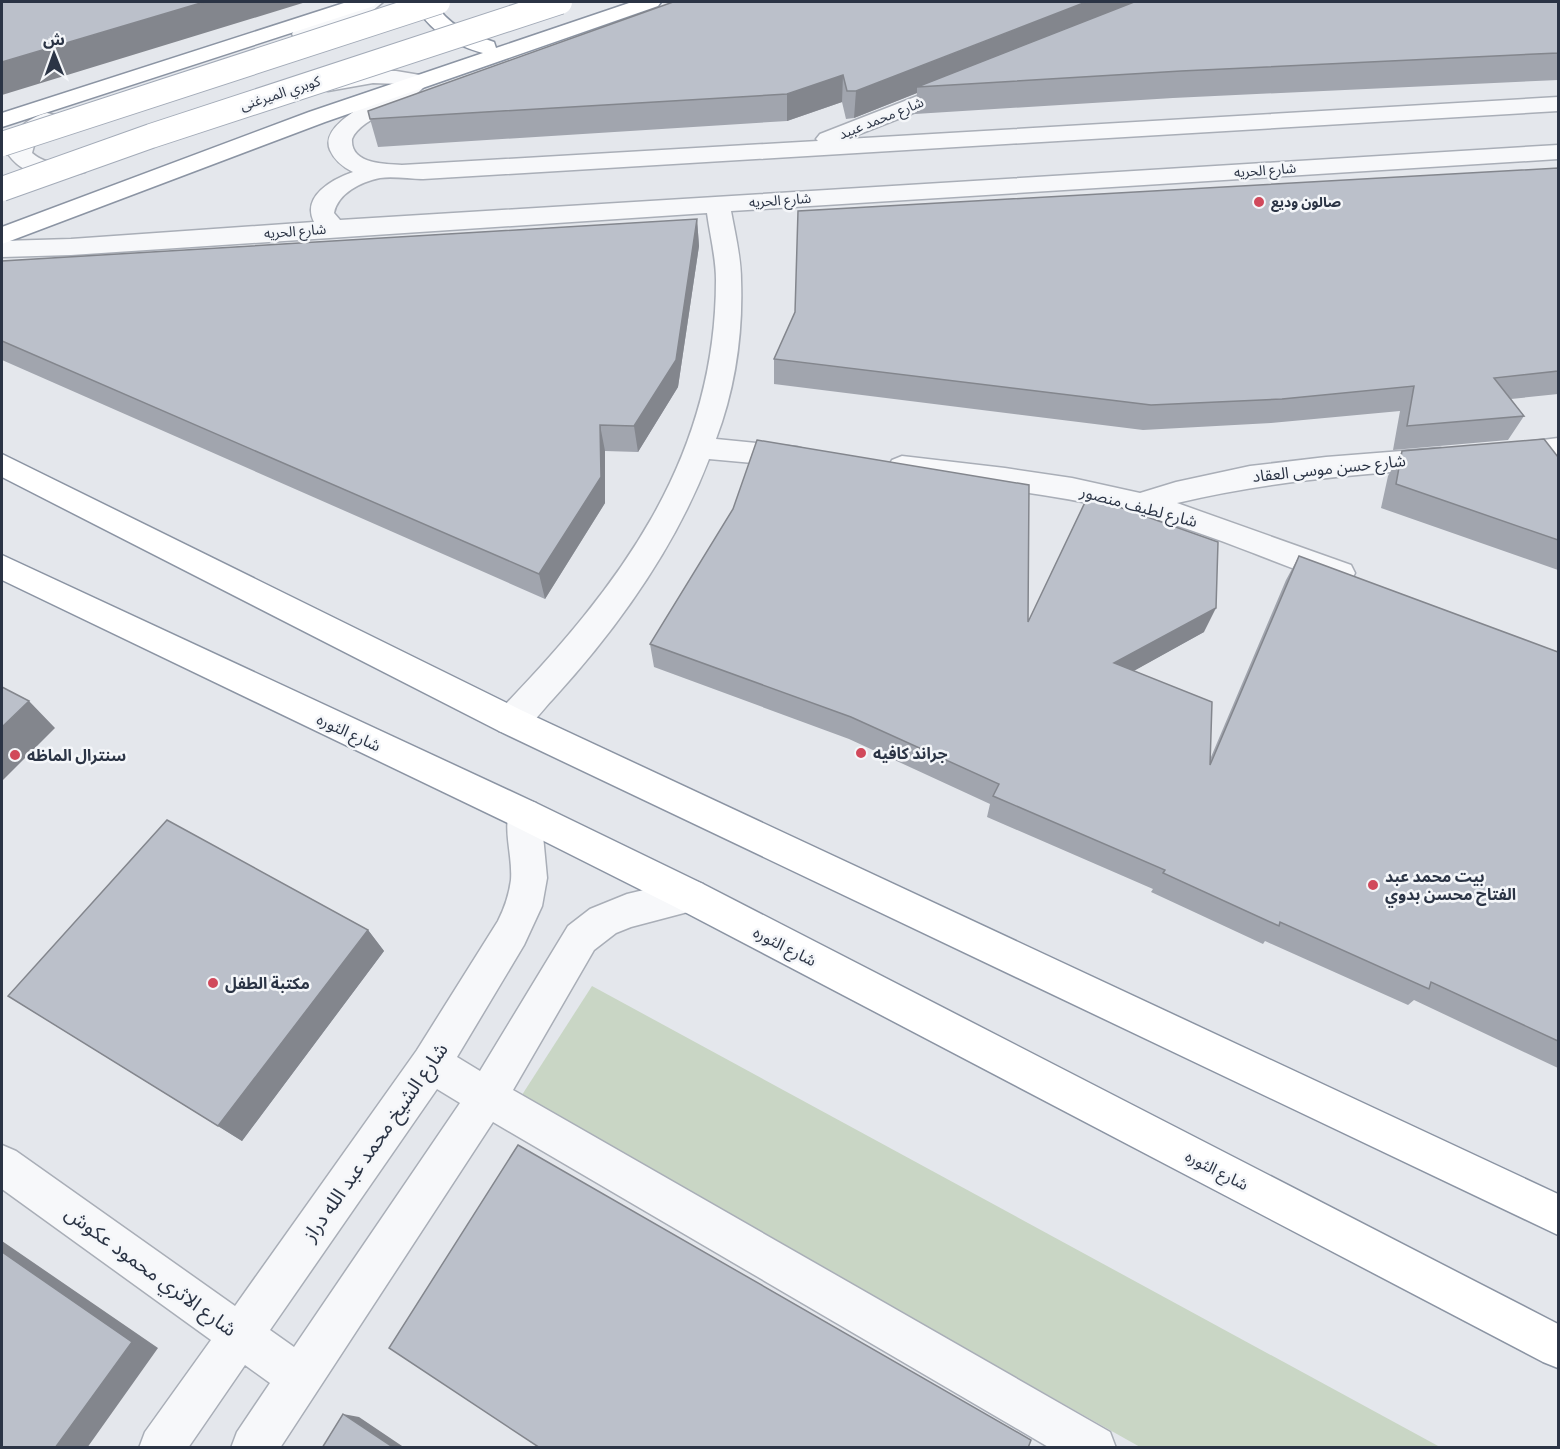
<svg xmlns="http://www.w3.org/2000/svg" width="1560" height="1449" viewBox="0 0 1560 1449" font-family="'Fira Sans Condensed','Noto Sans Arabic',sans-serif">
	<rect width="100%" height="100%" fill="#e4e7ec"/>
	<path fill="#c9d6c5" d="M 592,986 L 1440,1447 L 1140,1447 L 520,1098 Z"/>
	<g fill="none" stroke-linecap="round" stroke-linejoin="round">
		<defs>
			<path id="minor" d="M 360,2 L 383,2 L 361,20 L 311,39 L 303,40 L 295,39 L 292,34 L 295,29 L 347,12 Z
				M 362,71 L 396,71 L 426,76 L 429,81 C 412,106 361,116 352,139 C 350,164 384,164 402,165 L 818,141 L 816,139 L 820,134 L 956,81 L 964,83 L 967,88 L 964,93 L 847,139 L 1558,97 L 1558,111 L 423,179 C 410,179 393,176 380,178 C 361,182 338,193 334,213 L 340,220 L 1558,145 L 1558,159 L 731,211 C 735,233 741,257 741,280 C 743,333 735,389 716,439 L 797,447 L 807,450 L 811,457 L 807,464 L 797,467 L 709,459 C 675,548 617,629 553,699 C 543,709 533,725 521,731 C 513,736 508,734 499,731 L 495,721 L 499,711 C 619,587 716,460 716,280 C 716,258 710,235 707,213 L 71,255 L 2,257 L 2,241 L 71,239 L 314,222 C 301,196 333,179 353,172 C 343,167 335,161 330,150 C 318,122 382,98 400,84 L 373,83 L 328,91 L 320,89 L 317,84 L 320,79 Z
				M 47,113 L 55,115 L 58,120 L 36,138 L 32,153 C 52,170 64,157 85,162 L 89,167 L 85,172 C 58,179 26,180 8,154 C 10,132 27,118 47,113 Z
				M 1558,438 L 1558,458 L 1506,463 L 1496,460 L 1492,453 L 1496,446 Z
				M 1440,448 L 1450,451 L 1454,458 L 1450,465 L 1440,468 C 1351,475 1263,482 1177,503 L 1351,565 L 1355,573 L 1351,581 L 1340,585 C 1273,563 1210,533 1141,515 C 1063,495 983,486 902,478 L 892,474 L 888,467 L 892,460 L 902,456 L 1005,468 L 1072,478 L 1140,493 L 1176,482 L 1250,466 L 1326,457 Z
				M 524,799 L 536,803 L 541,814 L 547,878 L 542,906 L 524,945 L 457,1057 L 480,1071 L 568,926 L 590,909 L 627,894 L 690,879 L 703,884 L 708,896 L 703,908 L 631,927 L 616,933 L 594,950 L 513,1090 L 1110,1432 L 1116,1448 L 1050,1448 L 493,1122 L 280,1448 L 231,1448 L 237,1432 L 270,1383 L 245,1365 L 188,1448 L 139,1448 L 145,1432 L 211,1340 L 2,1189 L 2,1145 L 16,1151 L 235,1306 L 417,1050 L 498,921 C 505,907 509,895 511,880 C 513,854 501,827 512,803 ZM 437,1089 L 460,1103 L 294,1347 L 270,1330 Z"/>
			<path id="highway" d="M 347,2 L 377,2 L 374,6 L 2,127 L 2,113 Z
				M 415,2 L 435,2 C 446,25 471,34 494,42 L 496,48 L 632,2 L 661,2 L 658,6 L 325,122 L 2,244 L 2,227 L 309,112 L 483,53 C 454,45 426,30 415,2 Z
				M 2,454 L 523,711 L 1558,1194 L 1558,1235 L 499,731 L 2,477 Z
				M 2,555 L 536,803 L 703,884 L 1558,1324 L 1558,1368 L 1543,1362 L 677,908 L 512,825 L 2,580 Z"/>
		</defs>
		<use href="#minor" stroke="#a9aeb7" stroke-width="3"/>
		<use href="#highway" stroke="#8b94a3" stroke-width="3"/>
		<use href="#minor" fill="#f7f8fa" fill-rule="evenodd"/>
		<use href="#highway" fill="#fff" fill-rule="evenodd"/>
		<defs>
			<path id="major-bridge" d="M 2,144 L 438,2
				M 2,189 L 151,136 L 560,2"/>
		</defs>
		<use href="#major-bridge" stroke="#a3abb8" stroke-width="26" stroke-linecap="butt"/>
		<use href="#major-bridge" stroke="#fff" stroke-width="24"/>
	</g>
	<path fill="#a1a5ae" d="M 1558,2 L 1558,80 L 1173,98 L 915,114 L 917,93 L 854,118 L 846,119 L 842,102 L 787,121 L 378,147 L 370,119 Z
		M 1558,168 L 1558,394 L 1511,399 L 1524,416 L 1508,440 L 1393,450 L 1400,411 L 1271,423 L 1143,430 L 774,384 L 774,359 Z
		M 697,219 L 699,246 L 678,387 L 638,452 L 605,451 L 605,503 L 545,599 L 2,360 L 2,261 Z
		M 1402,451 L 1558,457 L 1558,570 L 1381,508 L 1388,476 Z
		M 1299,556 L 1558,652 L 1558,1068 L 1414,1000 L 1408,1005 L 1265,941 L 1263,944 L 1151,892 L 1153,889 L 987,817 L 990,804 L 849,739 L 654,667 L 650,644 L 1028,622 L 1204,632 L 1133,671 L 1211,757 L 1286,580 Z
		M 368,930 L 384,951 L 242,1141 L 8,996 Z"/>
	<path fill="#83868d" d="M 204,2 L 306,2 L 2,95 L 2,62 Z
		M 1086,2 L 1149,2 L 917,87 L 917,93 L 854,118 L 856,91 Z
		M 843,75 L 842,102 L 787,121 L 787,94 Z
		M 697,219 L 699,246 L 678,387 L 638,452 L 634,426 Z
		M 600,425 L 605,451 L 605,503 L 545,599 L 539,574 Z
		M 1216,608 L 1204,632 L 1105,687 L 1114,663 Z
		M 29,701 L 55,728 L 2,781 L 2,727 Z
		M 368,930 L 384,951 L 242,1141 L 218,1126 Z
		M 2,1241 L 158,1348 L 87,1448 L 55,1448 L 2,1252 Z
		M 343,1414 L 359,1417 L 405,1448 L 394,1448 Z"/>
	<path fill="#bbc0ca" stroke="#83868d" stroke-width="1.5" d="M 2,2 L 204,2 L 2,62 Z
		M 673,2 L 1086,2 L 856,91 L 847,91 L 843,75 L 787,94 L 370,119 L 368,111 Z
		M 1134,2 L 1558,2 L 1558,53 L 1181,71 L 917,87 Z
		M 1558,168 L 1558,371 L 1494,378 L 1524,416 L 1407,426 L 1414,386 L 1282,399 L 1151,405 L 774,359 L 795,312 L 798,211 Z
		M 697,219 L 676,360 L 634,426 L 600,425 L 601,477 L 539,574 L 2,341 L 2,261 Z
		M 1544,439 L 1558,457 L 1558,540 L 1396,484 L 1402,451 Z
		M 757,440 L 1029,485 L 1028,622 L 1088,496 L 1218,542 L 1216,608 L 1114,663 L 1212,702 L 1210,765 L 1299,556 L 1558,652 L 1558,1041 L 1431,982 L 1429,989 L 1280,922 L 1279,926 L 1163,873 L 1165,870 L 993,796 L 999,784 L 851,717 L 650,644 L 733,509 Z
		M 2,687 L 29,701 L 2,727 Z
		M 167,820 L 368,930 L 218,1126 L 8,996 Z
		M 518,1145 L 1031,1440 L 1028,1448 L 540,1448 L 389,1348 Z
		M 2,1252 L 132,1342 L 55,1448 L 2,1448 Z
		M 343,1414 L 394,1448 L 322,1448 Z"/>
	<g fill="#d1495b" stroke="#f4f6f9" stroke-width="2">
		<circle cx="1259" cy="202" r="6"/>
		<circle cx="861" cy="753" r="6"/>
		<circle cx="15" cy="755" r="6"/>
		<circle cx="1373" cy="885" r="6"/>
		<circle cx="213" cy="983" r="6"/>
	</g>
	<g text-anchor="middle" stroke-width="5" stroke-linejoin="round" paint-order="stroke">
		<g font-size="14" fill="#2b3445" stroke="#f4f6f9">
			<text transform="translate(280 93) rotate(-18)" y="5">كوبري الميرغنى</text>
			<text transform="translate(881 118) rotate(-22)" y="5">شارع محمد عبيد</text>
			<text transform="translate(1265 170) rotate(-4)" y="5">شارع الحريه</text>
			<text transform="translate(780 200) rotate(-4)" y="5">شارع الحريه</text>
			<text transform="translate(295 231) rotate(-4)" y="5">شارع الحريه</text>
		</g>
		<g font-size="14" font-weight="bold" fill="#2b3445" stroke="#f4f6f9" text-anchor="start">
			<text x="1271" y="207">صالون وديع</text>
		</g>
		<g font-size="16" fill="#2b3445" stroke="#f4f6f9">
			<text transform="translate(1329 468) rotate(-6)" y="6">شارع حسن موسى العقاد</text>
			<text transform="translate(1139 506) rotate(15)" y="6">شارع لطيف منصور</text>
			<text transform="translate(349 732) rotate(25)" y="6">شارع الثوره</text>
			<text transform="translate(785 946) rotate(27)" y="6">شارع الثوره</text>
			<text transform="translate(1217 1170) rotate(27)" y="6">شارع الثوره</text>
		</g>
		<g font-size="16" font-weight="bold" fill="#2b3445" stroke="#f4f6f9" text-anchor="start">
			<text x="873" y="759">جراند كافيه</text>
			<text x="27" y="761">سنترال الماظه</text>
			<text x="1385" y="882">بيت محمد عبد<tspan x="1385" dy="18">الفتاح محسن بدوي</tspan></text>
			<text x="225" y="989">مكتبة الطفل</text>
		</g>
		<g font-size="20" fill="#2b3445" stroke="#f4f6f9">
			<text transform="translate(375 1142) rotate(-55)" y="7">شارع الشيخ محمد عبد الله دراز</text>
			<text transform="translate(151 1271) rotate(36)" y="7">شارع الاثري محمود عكوش</text>
		</g>
	</g>
	<rect width="1560" height="1449" fill="none" stroke="#2b3445" stroke-width="6"/>
	<g transform="translate(54 54) rotate(359)" stroke="#f4f6f9" stroke-width="4.5" paint-order="stroke">
	<path d="M0-4.5L10 22L0 15L-10 22Z" fill="#2b3445"/>
	<text y="-9" font-size="16" font-weight="bold" text-anchor="middle" fill="#2b3445">ش</text>
	</g>
</svg>
